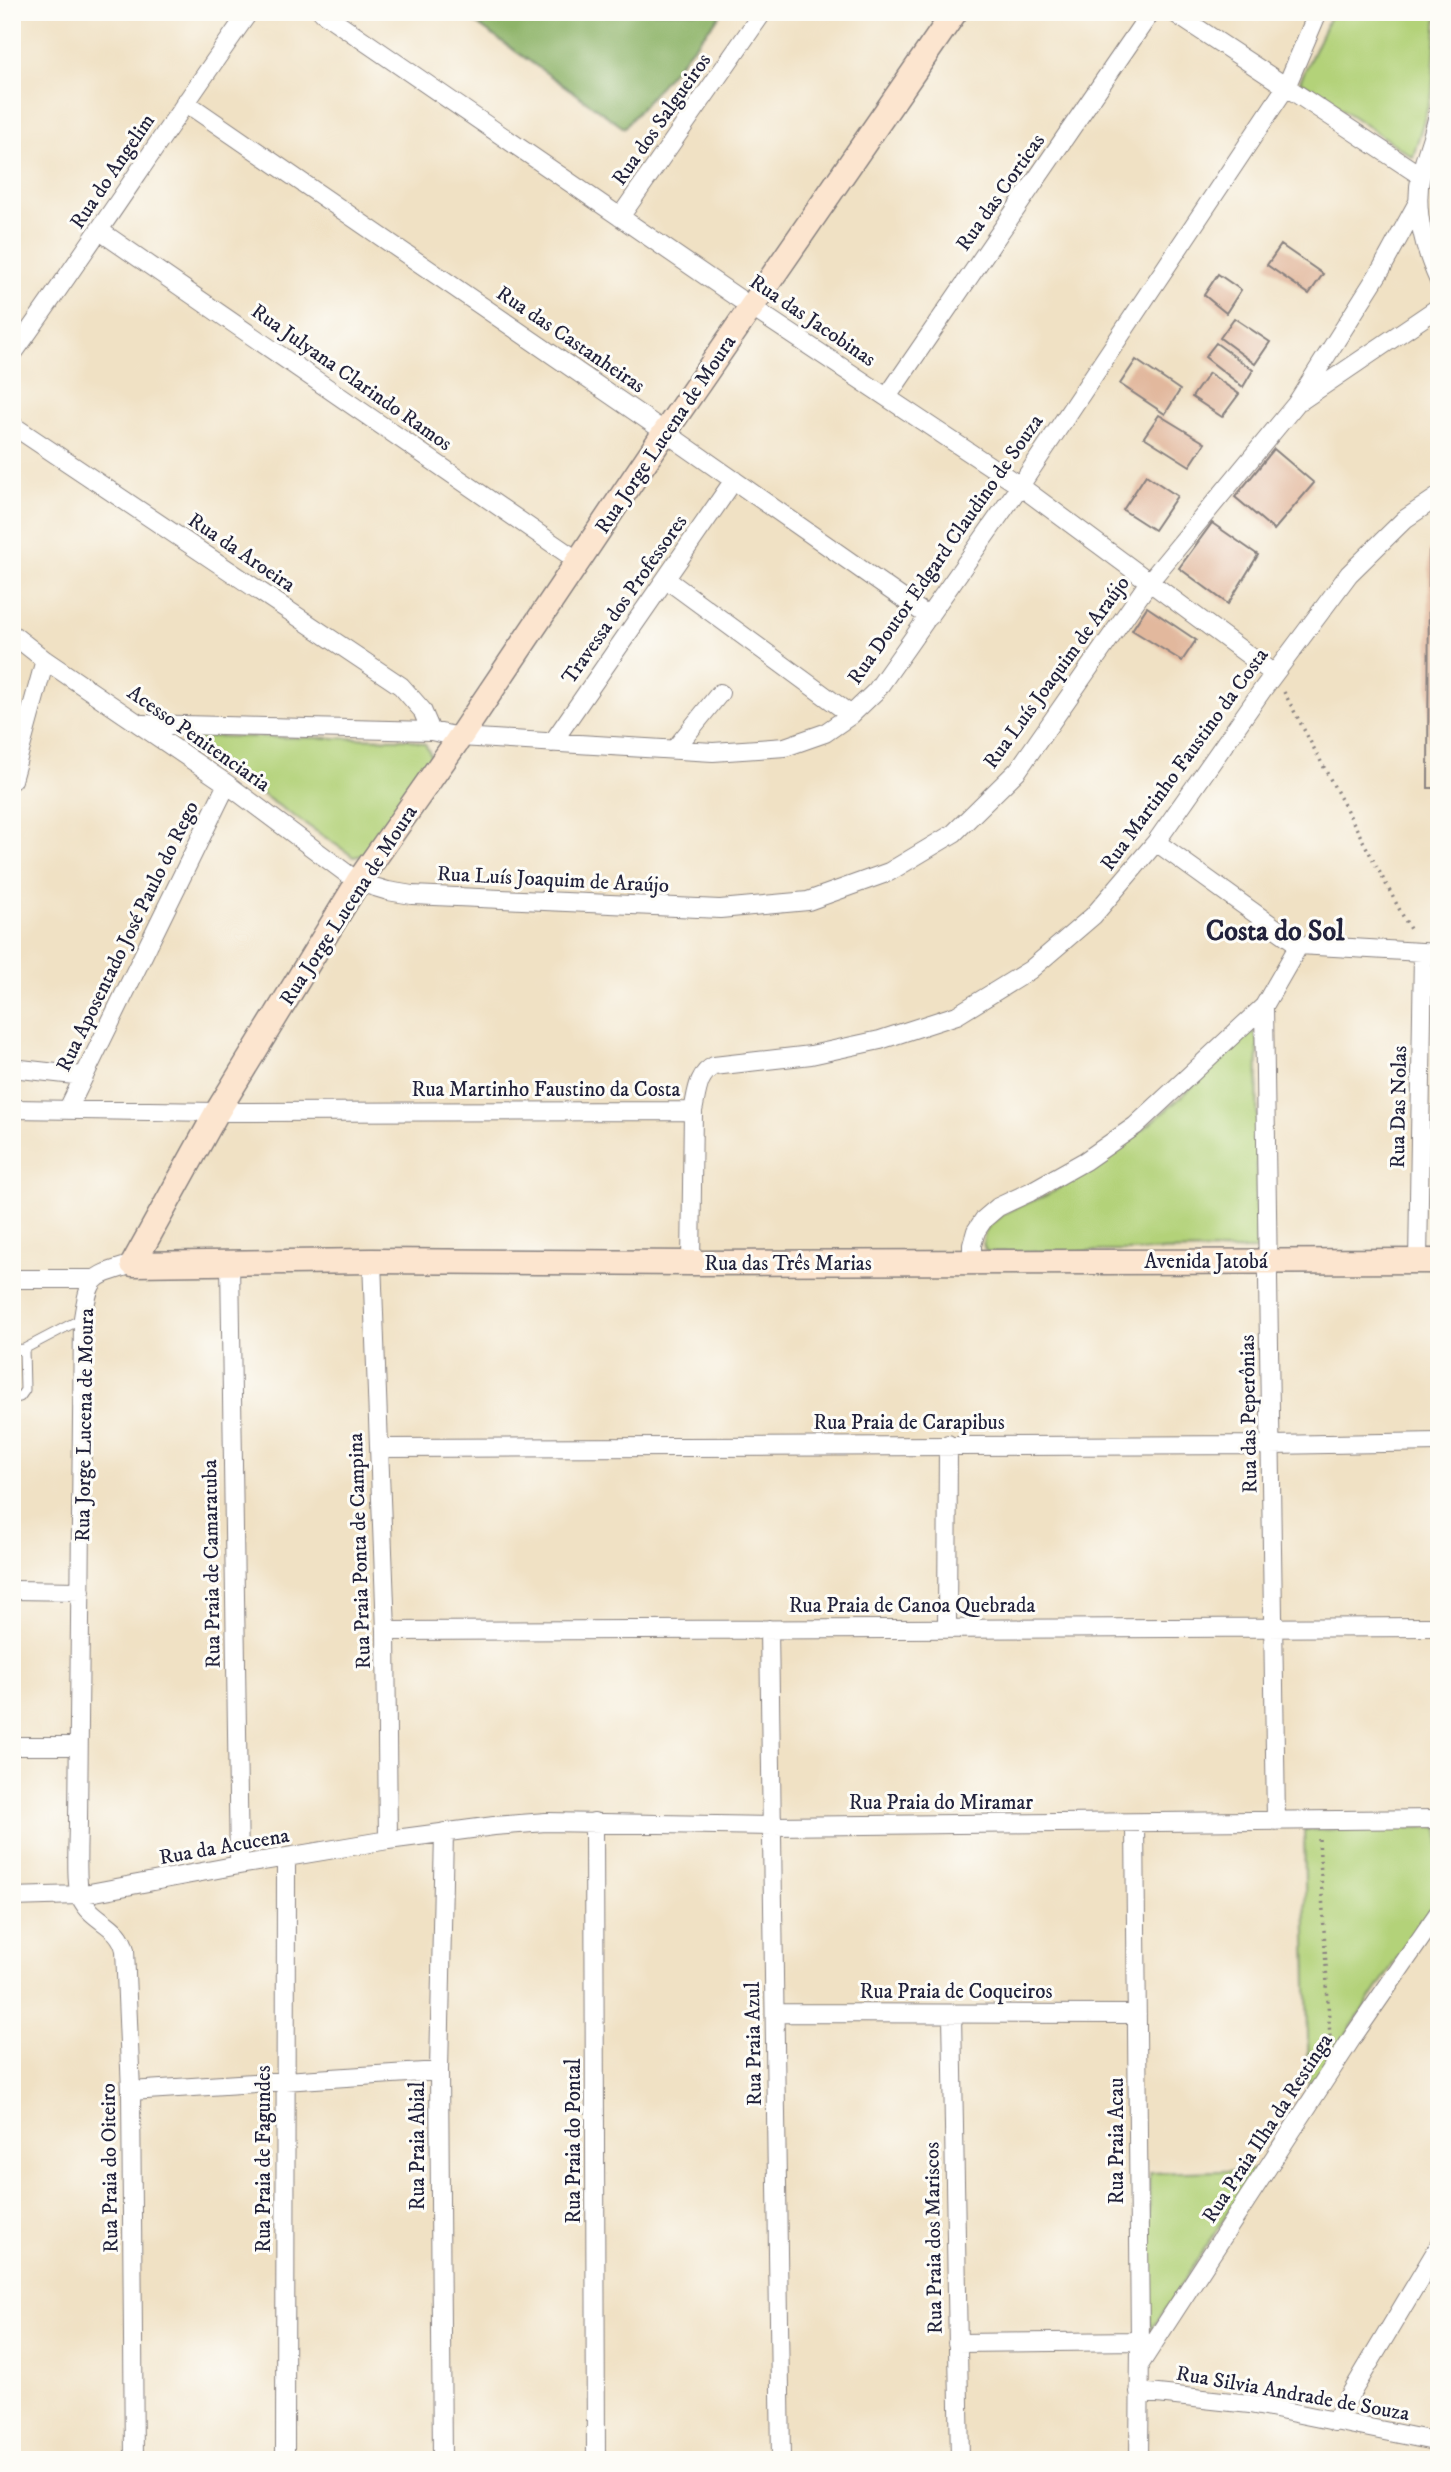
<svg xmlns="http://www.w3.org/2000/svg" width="1451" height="2472" viewBox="0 0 1451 2472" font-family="'IM FELL DW Pica',serif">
	<rect width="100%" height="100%" fill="#fdfcf7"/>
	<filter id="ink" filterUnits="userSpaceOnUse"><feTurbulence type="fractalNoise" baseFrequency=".0143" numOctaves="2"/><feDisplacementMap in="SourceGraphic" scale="14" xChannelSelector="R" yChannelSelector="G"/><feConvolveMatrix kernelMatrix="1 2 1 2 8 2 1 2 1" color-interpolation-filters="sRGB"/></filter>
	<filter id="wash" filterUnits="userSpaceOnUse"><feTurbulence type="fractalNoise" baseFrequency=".00686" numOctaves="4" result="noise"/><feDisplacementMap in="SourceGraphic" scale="28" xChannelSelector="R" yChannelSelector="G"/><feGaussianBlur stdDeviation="1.57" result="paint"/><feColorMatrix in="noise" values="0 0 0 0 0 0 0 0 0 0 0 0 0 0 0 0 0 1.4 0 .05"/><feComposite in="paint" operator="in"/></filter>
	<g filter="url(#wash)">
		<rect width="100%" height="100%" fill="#f0e1c4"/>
		<path fill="#b3d279" stroke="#6a7a5a" stroke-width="2" d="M 1332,12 L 1437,12 L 1432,93 L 1413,157 L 1300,81 Z
			M 185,736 L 408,739 L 425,744 L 431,755 L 430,761 L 363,855 L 354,857 L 185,742 Z
			M 1250,1031 L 1255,1033 L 1258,1039 L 1256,1250 L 987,1252 C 980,1244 984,1231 991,1224 C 1006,1209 1030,1203 1049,1194 C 1063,1186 1077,1177 1090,1168 C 1149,1129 1200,1081 1250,1031 Z
			M 1439,1827 L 1439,1896 L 1309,2090 L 1304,1830 Z
			M 1256,2170 L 1151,2331 L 1149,2173 Z"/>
		<path fill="#8eb469" stroke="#586b52" stroke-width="2" d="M 460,12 L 723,12 L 624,128 Z"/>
		<g id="blocks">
			<path fill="#e2b89d" d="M 1281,245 L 1323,274 L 1309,294 L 1267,265 Z
				M 1218,274 L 1241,290 L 1226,313 L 1204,295 Z
				M 1234,318 L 1270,342 L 1255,364 L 1220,338 Z
				M 1216,343 L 1253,370 L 1243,387 L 1205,357 Z
				M 1136,360 L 1180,390 L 1165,414 L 1120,384 Z
				M 1209,373 L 1239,394 L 1222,417 L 1192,397 Z
				M 1159,415 L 1205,443 L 1190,466 L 1144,437 Z
				M 1274,449 L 1314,483 L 1274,530 L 1235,497 Z
				M 1146,475 L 1177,496 L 1154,530 L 1123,510 Z
				M 1212,523 L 1258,555 L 1228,604 L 1179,568 Z
				M 1439,545 L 1439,788 L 1428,788 L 1429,551 Z
				M 1147,607 L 1196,640 L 1182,661 L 1132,630 Z"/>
		</g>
	</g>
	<g filter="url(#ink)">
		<use href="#blocks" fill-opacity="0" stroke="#898280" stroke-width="2"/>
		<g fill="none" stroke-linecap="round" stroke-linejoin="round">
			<defs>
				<path id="lane" d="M 12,1350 L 24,1349 L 83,1318
					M 12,1399 L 20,1397 L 25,1390 L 24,1349"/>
				<path id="street" d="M 322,12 L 751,307 L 1020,486 L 1274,674
					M 1173,12 L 1421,176
					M 185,102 L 665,432 L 929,617
					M 1439,110 C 1435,132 1426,152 1421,174 C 1413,210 1424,248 1439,281
					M 620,217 L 763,12
					M 100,231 L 578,561
					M 12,355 C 93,242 168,126 249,12
					M 887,397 L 1151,12
					M 1302,400 L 1439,307
					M 12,425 L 401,686 L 422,710 L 431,731
					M 666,579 L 851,715
					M 12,634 L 45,660 L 227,784 L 358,882 L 388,891 L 412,895 L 720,909 L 808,901 L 889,872 L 954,833 L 1018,770 L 1149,582 L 1296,404 L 1382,268 L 1418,202
					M 142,724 L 431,731 L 460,737 L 713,752 L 785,747 L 825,733 L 851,715 L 876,691 L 1020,486 L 1286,87 L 1318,12
					M 552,743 L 734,480
					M 674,750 L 720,693
					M 12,780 L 45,660
					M 1156,842 L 1299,945 L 1439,953
					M 1264,1006 L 1276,1821
					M 12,1068 L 83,1076
					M 12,1109 L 217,1112 L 693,1111 C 697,1094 697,1074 714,1066 L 811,1055 L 880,1040 L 957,1015 L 1030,970 L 1093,916 L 1156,842 L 1263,689 L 1349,574 L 1405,519 L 1439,496
					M 68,1109 L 227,784
					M 372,1261 L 386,1631 L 388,1840
					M 1418,1261 L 1423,953
					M 230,1262 L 239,1865
					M 691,1263 L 693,1111
					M 972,1263 L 972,1245 L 976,1231 L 984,1219 L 998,1207 L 1030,1192 L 1085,1161 L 1135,1126 L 1264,1006 L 1299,945
					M 133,1264 C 92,1277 90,1274 83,1318 L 78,1822 C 78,1838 75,1886 81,1898 C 93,1923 119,1923 125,1950 L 131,2091 L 134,2460
					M 12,1279 L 93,1279
					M 379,1448 L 1272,1445 L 1439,1442
					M 12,1590 L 81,1591
					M 947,1628 L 948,1444
					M 769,1629 L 781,2460
					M 386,1631 L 1439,1627
					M 12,1746 L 78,1746
					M 594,1822 L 596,2460
					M 1135,1823 L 1140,2341 L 1139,2460
					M 12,1897 L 79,1895 L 239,1865 L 388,1840 L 494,1826 L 546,1822 L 773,1826 L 1439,1819
					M 775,2013 L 1137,2014
					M 952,2015 L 960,2460
					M 131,2091 L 439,2071
					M 957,2343 L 1140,2341
					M 1140,2364 L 1354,2035 L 1439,1912
					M 1139,2392 L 1250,2404 L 1439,2442
					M 1334,2422 L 1439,2246
					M 285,2460 L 286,1858
					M 442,2460 L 439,2071 L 444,1832"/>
				<path id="secondary" d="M 133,1264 L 217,1112 L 358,882 L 460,737 L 665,432 L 955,12
					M 133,1264 L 372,1261 L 691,1263 L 1439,1261"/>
			</defs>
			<use href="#lane" stroke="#898280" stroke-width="11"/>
			<use href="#street" stroke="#898280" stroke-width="20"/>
			<use href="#secondary" stroke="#898280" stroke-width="27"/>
			<path stroke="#898280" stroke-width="3.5" stroke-dasharray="2 5" stroke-linecap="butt" d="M 1284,692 L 1412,933
				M 1319,1839 L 1330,2038"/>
			<use href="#lane" stroke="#fff" stroke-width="9"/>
			<use href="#street" stroke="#fff" stroke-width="18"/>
			<use href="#secondary" stroke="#fce5cf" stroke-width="24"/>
		</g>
	</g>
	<g text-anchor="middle" stroke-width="6" stroke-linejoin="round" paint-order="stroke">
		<g font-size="21" fill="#22223b" stroke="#fdfcf7">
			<text transform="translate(661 119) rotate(-55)" y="7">Rua dos Salgueiros</text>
			<text transform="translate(112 171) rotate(-56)" y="7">Rua do Angelim</text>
			<text transform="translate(1000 192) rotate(-55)" y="7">Rua das Corticas</text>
			<text transform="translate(813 320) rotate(34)" y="7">Rua das Jacobinas</text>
			<text transform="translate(571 339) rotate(34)" y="7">Rua das Castanheiras</text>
			<text transform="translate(352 377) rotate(35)" y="7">Rua Julyana Clarindo Ramos</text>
			<text transform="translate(665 434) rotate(-56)" y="7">Rua Jorge Lucena de Moura</text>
			<text transform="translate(945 549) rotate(-55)" y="7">Rua Doutor Edgard Claudino de Souza</text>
			<text transform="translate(242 552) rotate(34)" y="7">Rua da Aroeira</text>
			<text transform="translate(624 599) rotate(-55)" y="7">Travessa dos Professores</text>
			<text transform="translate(1056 672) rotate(-54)" y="7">Rua Luís Joaquim de Araújo</text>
			<text transform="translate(199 738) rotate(35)" y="7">Acesso Penitenciaria</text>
			<text transform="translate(1184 759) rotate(-54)" y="7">Rua Martinho Faustino da Costa</text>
			<text transform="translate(553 879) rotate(3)" y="7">Rua Luís Joaquim de Araújo</text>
			<text transform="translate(348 905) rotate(-57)" y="7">Rua Jorge Lucena de Moura</text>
			<text transform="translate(127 936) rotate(-64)" y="7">Rua Aposentado José Paulo do Rego</text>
			<text x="546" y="1096">Rua Martinho Faustino da Costa</text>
			<text transform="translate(1398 1107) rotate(-89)" y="7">Rua Das Nolas</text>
			<text x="1206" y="1268">Avenida Jatobá</text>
			<text x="788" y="1270">Rua das Três Marias</text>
			<text transform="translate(1248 1414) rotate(-91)" y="7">Rua das Peperônias</text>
			<text x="909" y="1429">Rua Praia de Carapibus</text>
			<text transform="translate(84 1425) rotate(-89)" y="7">Rua Jorge Lucena de Moura</text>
			<text transform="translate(359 1551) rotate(-92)" y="7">Rua Praia Ponta de Campina</text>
			<text transform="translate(211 1564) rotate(-91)" y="7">Rua Praia de Camaratuba</text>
			<text x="912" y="1612">Rua Praia de Canoa Quebrada</text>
			<text x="941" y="1809">Rua Praia do Miramar</text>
			<text transform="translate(224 1846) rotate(-10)" y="7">Rua da Acucena</text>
			<text x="956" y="1998">Rua Praia de Coqueiros</text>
			<text transform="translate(753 2044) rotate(-91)" y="7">Rua Praia Azul</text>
			<text transform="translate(1267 2128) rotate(-57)" y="7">Rua Praia Ilha da Restinga</text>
			<text transform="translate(573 2141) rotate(-90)" y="7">Rua Praia do Pontal</text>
			<text transform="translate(1116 2141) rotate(-90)" y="7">Rua Praia Acau</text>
			<text transform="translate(417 2146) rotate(-90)" y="7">Rua Praia Abial</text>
			<text transform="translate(263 2159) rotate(-90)" y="7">Rua Praia de Fagundes</text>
			<text transform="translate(109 2168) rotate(-91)" y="7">Rua Praia do Oiteiro</text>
			<text transform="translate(933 2238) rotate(-91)" y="7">Rua Praia dos Mariscos</text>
			<text transform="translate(1293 2393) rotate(10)" y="7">Rua Silvia Andrade de Souza</text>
		</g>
		<g font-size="28" font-weight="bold" fill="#22223b" stroke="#fdfcf7">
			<text x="1275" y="940">Costa do Sol</text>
		</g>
	</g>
	<rect width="1451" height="2472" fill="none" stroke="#fdfcf7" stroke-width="42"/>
</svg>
